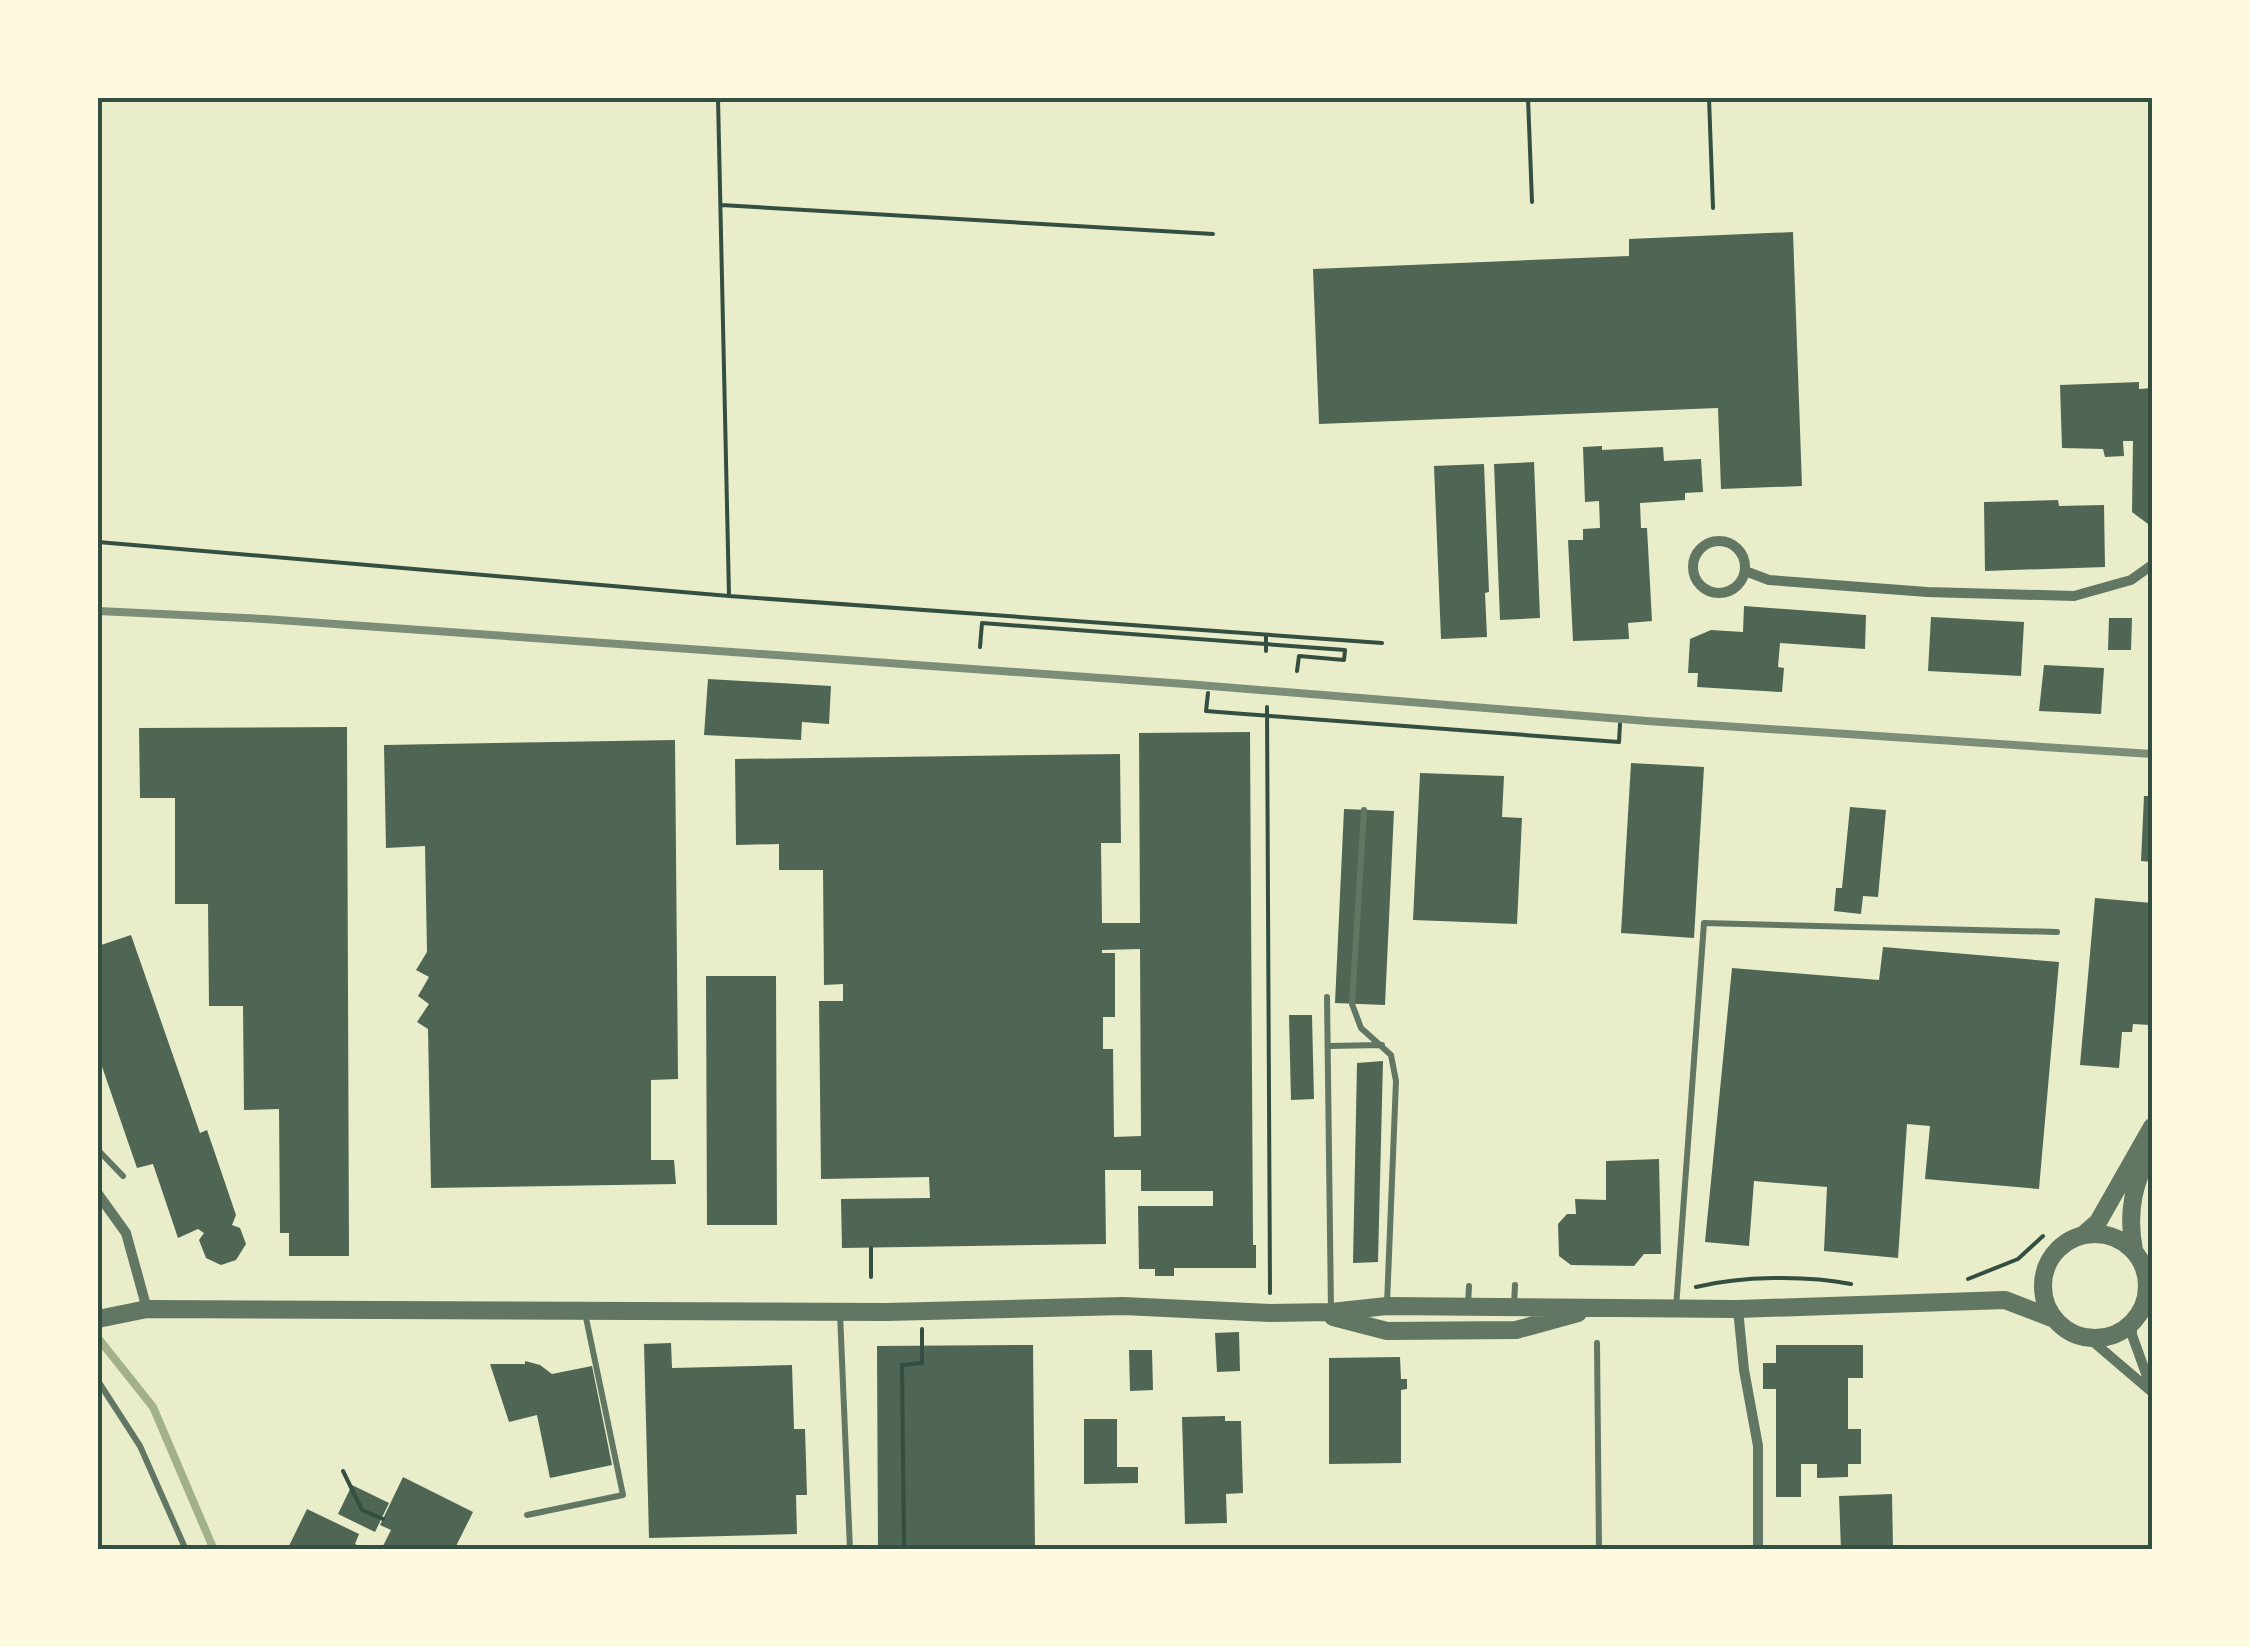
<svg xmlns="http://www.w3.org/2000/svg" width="2250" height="1647" viewBox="0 0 2250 1647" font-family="Helvetica,sans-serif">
	<rect width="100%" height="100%" fill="#e9edc9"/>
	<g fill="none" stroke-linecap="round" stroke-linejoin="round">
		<path stroke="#a3b18a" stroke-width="8" d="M 98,1338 L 153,1407 L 214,1550"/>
	</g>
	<path fill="#4f6655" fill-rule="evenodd" d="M 1793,232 L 1802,486 L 1721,489 L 1718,408 L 1319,424 L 1313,269 L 1629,256 L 1629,239 Z
		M 2139,382 L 2139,389 L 2152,388 L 2152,527 L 2132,512 L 2133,441 L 2123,441 L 2124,456 L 2105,457 L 2103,449 L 2062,448 L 2060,385 Z
		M 1602,446 L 1602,450 L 1663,447 L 1664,461 L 1701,459 L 1703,492 L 1685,493 L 1685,500 L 1640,503 L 1641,528 L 1647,528 L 1652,621 L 1628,623 L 1629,639 L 1573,641 L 1568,540 L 1583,540 L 1583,529 L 1600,528 L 1599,501 L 1585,502 L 1583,447 Z
		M 1534,462 L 1540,618 L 1500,620 L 1494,464 Z
		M 1484,464 L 1489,592 L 1485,593 L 1487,637 L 1441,639 L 1434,466 Z
		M 2058,500 L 2059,506 L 2104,505 L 2105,567 L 1985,571 L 1984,502 Z
		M 1744,606 L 1866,615 L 1865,649 L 1780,643 L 1778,667 L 1784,668 L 1782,692 L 1697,687 L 1698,673 L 1688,673 L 1690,639 L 1711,630 L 1743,632 Z
		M 1931,617 L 2024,622 L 2021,676 L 1928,671 Z
		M 2109,618 L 2132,618 L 2131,650 L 2108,650 Z
		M 2044,665 L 2104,668 L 2101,714 L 2039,711 Z
		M 708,679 L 831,686 L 829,724 L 802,722 L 801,740 L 704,735 Z
		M 347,727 L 349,1256 L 289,1256 L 289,1233 L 280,1233 L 279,1109 L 244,1110 L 243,1006 L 209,1006 L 208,904 L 175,904 L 175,798 L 140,798 L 139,728 Z
		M 1250,732 L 1253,1245 L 1256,1245 L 1256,1268 L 1174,1268 L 1174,1276 L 1155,1276 L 1155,1269 L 1139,1269 L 1138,1206 L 1213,1206 L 1213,1191 L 1141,1191 L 1141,1170 L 1105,1170 L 1106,1244 L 842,1248 L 841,1199 L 930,1198 L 929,1177 L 821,1179 L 819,1001 L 843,1001 L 843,984 L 824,985 L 823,870 L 779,870 L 779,844 L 736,845 L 735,759 L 1120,754 L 1121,843 L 1101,843 L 1102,923 L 1140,923 L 1139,733 ZM 1140,949 L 1141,1136 L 1114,1137 L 1113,1049 L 1103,1049 L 1103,1017 L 1115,1017 L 1115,953 L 1102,953 L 1102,950 Z
		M 675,740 L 678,1079 L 651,1080 L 651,1160 L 674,1160 L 676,1184 L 431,1188 L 428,1029 L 417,1022 L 429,1004 L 418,996 L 429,977 L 416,970 L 427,952 L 425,846 L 386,848 L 384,745 Z
		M 1631,763 L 1704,767 L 1694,938 L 1621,933 Z
		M 1420,773 L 1504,776 L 1502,817 L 1522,818 L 1517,924 L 1413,920 Z
		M 2144,796 L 2152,796 L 2152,862 L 2141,861 Z
		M 1850,807 L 1886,810 L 1878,897 L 1863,896 L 1861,914 L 1834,911 L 1836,888 L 1842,888 Z
		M 1344,809 L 1394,811 L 1385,1005 L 1335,1003 Z
		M 2095,898 L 2152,903 L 2152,1010 L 2150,1025 L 2133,1024 L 2132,1032 L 2122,1032 L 2119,1068 L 2080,1065 Z
		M 131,935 L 200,1133 L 207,1130 L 236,1215 L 232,1225 L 240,1228 L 246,1244 L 236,1260 L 221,1265 L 206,1258 L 199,1240 L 204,1233 L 198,1229 L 178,1238 L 153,1164 L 137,1168 L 98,1055 L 98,946 Z
		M 1883,947 L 2059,962 L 2039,1189 L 1925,1179 L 1930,1126 L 1907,1124 L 1898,1258 L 1824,1251 L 1827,1187 L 1754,1181 L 1749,1246 L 1705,1242 L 1732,968 L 1879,980 Z
		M 706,976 L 776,976 L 777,1225 L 707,1225 Z
		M 1289,1015 L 1312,1015 L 1314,1099 L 1291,1100 Z
		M 1383,1061 L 1378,1262 L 1353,1263 L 1357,1063 Z
		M 1659,1159 L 1661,1254 L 1644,1254 L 1634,1266 L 1571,1265 L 1559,1256 L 1558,1224 L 1567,1214 L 1576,1214 L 1575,1199 L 1606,1200 L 1606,1161 Z
		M 1239,1332 L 1240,1371 L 1217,1372 L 1215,1333 Z
		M 671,1343 L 672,1368 L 792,1365 L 794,1429 L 805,1429 L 807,1495 L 796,1495 L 797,1534 L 649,1538 L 644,1344 Z
		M 1033,1345 L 1035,1550 L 878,1550 L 877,1346 Z
		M 1776,1345 L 1863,1345 L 1863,1378 L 1848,1378 L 1848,1429 L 1861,1429 L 1861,1464 L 1848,1464 L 1848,1477 L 1817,1478 L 1817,1464 L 1801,1464 L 1801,1497 L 1776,1497 L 1776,1389 L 1763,1389 L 1763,1363 L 1776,1363 Z
		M 1129,1350 L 1152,1350 L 1153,1390 L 1130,1391 Z
		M 1400,1357 L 1401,1379 L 1407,1379 L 1407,1389 L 1401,1390 L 1401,1463 L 1329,1464 L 1329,1358 Z
		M 525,1361 L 540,1365 L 552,1374 L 592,1366 L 612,1465 L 550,1478 L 537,1415 L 509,1422 L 490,1364 L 525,1364 Z
		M 1225,1416 L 1225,1421 L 1241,1421 L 1243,1493 L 1226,1494 L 1227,1523 L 1185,1524 L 1182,1417 Z
		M 1084,1419 L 1117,1419 L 1117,1467 L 1138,1467 L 1138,1483 L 1084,1484 Z
		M 403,1477 L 473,1512 L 454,1550 L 381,1550 L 391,1530 L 380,1525 Z
		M 352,1485 L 389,1503 L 375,1532 L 338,1514 Z
		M 1892,1494 L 1893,1548 L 1841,1550 L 1839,1496 Z
		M 307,1509 L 359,1534 L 355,1544 L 366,1550 L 287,1550 Z"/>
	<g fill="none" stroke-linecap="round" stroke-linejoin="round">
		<path stroke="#344e41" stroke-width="4" d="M 718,98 L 729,596
			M 1528,98 L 1532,202
			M 1709,98 L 1713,208
			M 721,205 L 1213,234
			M 98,542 L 729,596 L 1382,643
			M 980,647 L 982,623 L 1345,650 L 1344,660 L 1299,656 L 1297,671
			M 1266,651 L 1266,636
			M 1208,693 L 1206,711 L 1244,714 L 1619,742 L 1620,724
			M 1267,707 L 1270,1293
			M 871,1248 L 871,1277
			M 1968,1279 L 2018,1259 L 2043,1236
			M 1696,1287 C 1740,1276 1807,1275 1851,1284
			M 343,1471 L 362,1510 L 383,1519
			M 904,1550 L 902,1365 L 922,1363 L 922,1329"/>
		<path stroke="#617663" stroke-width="6" d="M 1364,810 L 1352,1004 L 1361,1028 L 1391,1055 L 1396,1081 L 1387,1304
			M 1327,997 L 1331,1311
			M 1328,1046 L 1382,1045
			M 98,1150 L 123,1176
			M 1468,1305 L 1469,1286
			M 1514,1305 L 1515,1285
			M 1676,1308 L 1704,923 L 2057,932
			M 840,1313 L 850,1550
			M 1597,1343 L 1599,1550
			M 98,1381 L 140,1446 L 186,1550
			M 527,1515 L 623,1495 L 585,1313"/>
		<path stroke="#617663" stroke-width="10" d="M1693 567a26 26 0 1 1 52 0a26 26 0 1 1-52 0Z
			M 1745,571 L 1769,580 L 1927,592 L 2074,596 L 2131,580 L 2152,565
			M 98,1194 L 126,1233 L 147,1309
			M 2143,1263 L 2152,1272
			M 1738,1309 L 1744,1370 L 1758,1446 L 1758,1550
			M 2139,1315 L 2152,1310
			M 2132,1324 L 2132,1335 L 2152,1390
			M 2090,1339 L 2152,1392"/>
		<path stroke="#617663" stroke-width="18" d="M2043 1286a52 52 0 1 1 104 0a52 52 0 1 1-104 0Z
			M 2083,1235 L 2098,1222 L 2152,1127
			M 2134,1250 C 2126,1209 2135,1182 2152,1145
			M 1333,1317 L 1387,1331 L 1516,1330 L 1578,1313
			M 98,1319 L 147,1309 L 886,1312 L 1123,1306 L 1270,1313 L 1331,1312 L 1387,1306 L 1738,1309 L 2005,1300 L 2052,1318"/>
		<path stroke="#7c8e77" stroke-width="8" d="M 98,611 L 264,619 L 1186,684 L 1647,721 L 2152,754"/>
	</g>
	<rect width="2250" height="1647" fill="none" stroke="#fefae0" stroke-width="200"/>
	<rect x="100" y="100" width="2050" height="1447" fill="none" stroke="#344e41" stroke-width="4"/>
</svg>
